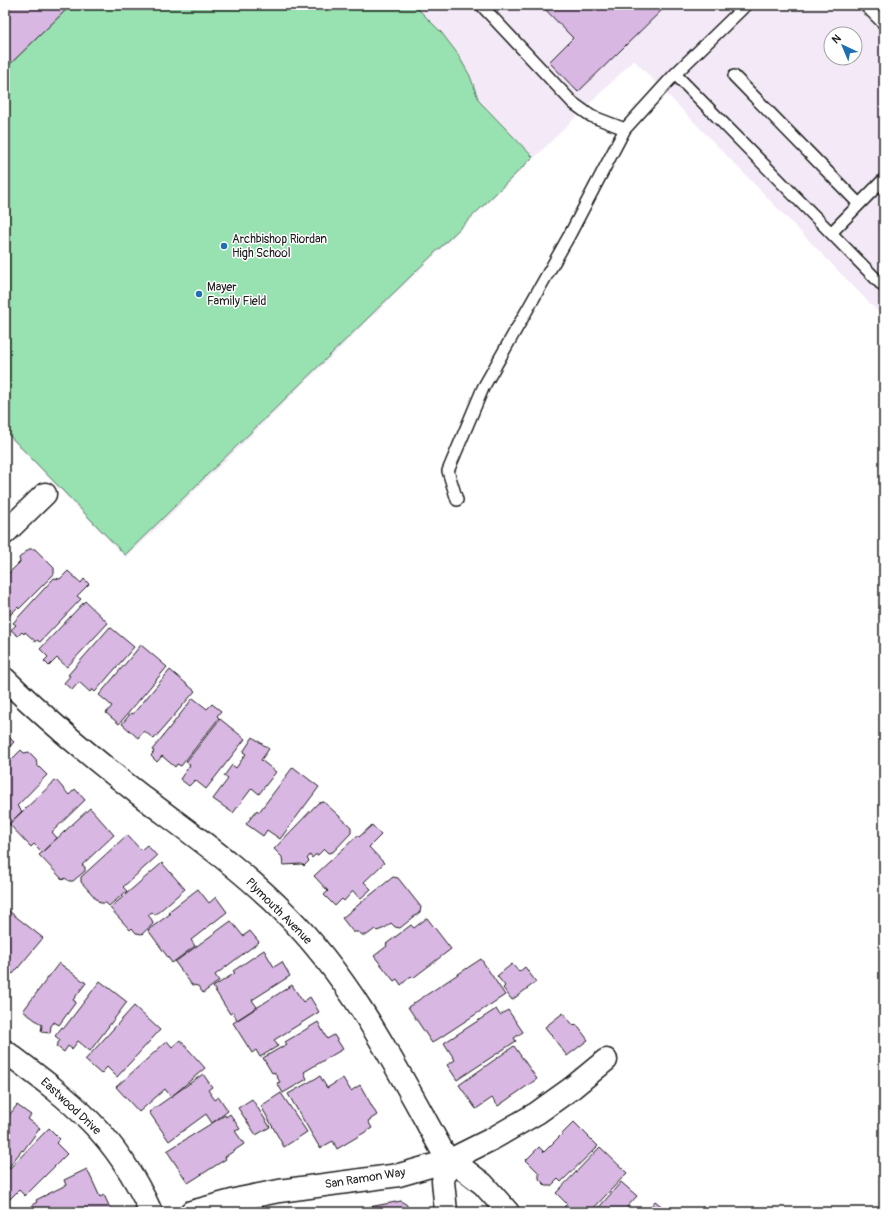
<svg xmlns="http://www.w3.org/2000/svg" width="889" height="1217" viewBox="0 0 889 1217" font-family="Pangolin,sans-serif">
	<rect width="100%" height="100%" fill="#fff"/>
	<filter id="ink" filterUnits="userSpaceOnUse"><feTurbulence type="fractalNoise" baseFrequency=".025" numOctaves="2"/><feDisplacementMap in="SourceGraphic" scale="8" xChannelSelector="R" yChannelSelector="G"/><feConvolveMatrix kernelMatrix="1 2 1 2 8 2 1 2 1" color-interpolation-filters="sRGB"/></filter>
	<g filter="url(#ink)">
		<path fill="#f3e9f7" fill-rule="evenodd" d="M 9,5 L 884,5 L 884,318 L 634,60 L 126,558 L 5,433 L 5,9 ZM 831,34 L 855,34 L 855,58 L 831,58 Z"/>
		<path fill="#98e1b0" stroke="#5a7e66" d="M 13,5 L 414,5 L 441,32 L 457,53 L 470,76 L 479,101 L 533,157 L 125,555 L 5,431 L 5,13 Z"/>
		<path fill="#d8b7e3" stroke="#1c1c1c" d="M 13,5 L 69,5 L 70,6 L 5,69 L 5,13 Z
			M 541,5 L 667,5 L 578,92 L 549,62 L 573,38 Z
			M 29,549 L 35,549 L 54,568 L 54,574 L 19,609 L 18,607 L 9,616 L 5,612 L 5,577 L 20,562 L 19,558 Z
			M 68,571 L 81,583 L 84,579 L 89,584 L 77,596 L 81,599 L 40,642 L 37,640 L 36,642 L 25,632 L 24,634 L 22,632 L 18,636 L 11,630 L 16,625 L 13,623 L 54,578 L 60,579 Z
			M 85,601 L 108,623 L 67,667 L 57,658 L 49,666 L 44,661 L 48,657 L 40,649 Z
			M 110,627 L 134,647 L 95,692 L 92,689 L 90,692 L 79,682 L 72,690 L 64,683 L 70,676 L 68,675 Z
			M 141,645 L 167,667 L 119,724 L 106,713 L 112,706 L 99,695 Z
			M 170,670 L 195,691 L 154,739 L 144,731 L 138,738 L 122,724 L 131,713 L 133,714 Z
			M 193,698 L 207,709 L 212,704 L 221,711 L 217,716 L 219,718 L 181,766 L 177,764 L 175,767 L 162,756 L 157,762 L 151,756 L 154,751 L 152,750 Z
			M 220,719 L 245,739 L 206,789 L 195,780 L 189,786 L 180,779 L 190,765 L 186,762 Z
			M 5,733 L 14,742 L 5,752 Z
			M 253,737 L 269,749 L 261,760 L 276,772 L 259,794 L 252,788 L 233,813 L 213,799 L 228,779 L 224,776 L 232,765 L 236,768 L 246,754 L 243,752 Z
			M 21,750 L 24,753 L 29,752 L 36,759 L 37,765 L 47,775 L 17,806 L 22,811 L 8,825 L 5,822 L 5,766 Z
			M 293,767 L 319,787 L 280,839 L 267,830 L 263,836 L 246,824 L 257,810 L 259,812 Z
			M 56,780 L 69,795 L 75,789 L 85,800 L 52,832 L 57,838 L 42,852 L 34,844 L 31,847 L 9,824 Z
			M 324,802 L 351,827 L 351,833 L 333,852 L 328,853 L 324,849 L 318,855 L 315,855 L 312,858 L 310,855 L 307,859 L 309,861 L 304,866 L 302,864 L 283,865 L 282,857 L 274,849 L 318,803 Z
			M 90,808 L 114,835 L 82,865 L 85,867 L 85,871 L 73,881 L 69,881 L 65,878 L 63,880 L 39,855 Z
			M 372,825 L 381,835 L 369,847 L 384,863 L 364,882 L 371,889 L 360,899 L 353,891 L 344,901 L 342,899 L 335,906 L 324,895 L 328,891 L 314,876 L 358,835 L 359,837 Z
			M 127,835 L 141,850 L 147,845 L 157,856 L 123,887 L 127,891 L 109,906 L 106,903 L 100,903 L 81,882 L 81,877 Z
			M 162,863 L 185,889 L 155,915 L 152,912 L 148,915 L 152,920 L 153,924 L 142,934 L 136,933 L 132,928 L 130,930 L 110,908 Z
			M 393,877 L 398,878 L 421,907 L 420,912 L 400,928 L 395,927 L 391,923 L 385,928 L 377,931 L 375,929 L 367,935 L 362,935 L 359,932 L 353,932 L 342,918 Z
			M 198,889 L 209,903 L 216,897 L 227,912 L 191,940 L 195,946 L 172,963 L 148,930 L 170,914 L 168,912 Z
			M 5,908 L 43,938 L 13,974 L 5,967 Z
			M 427,918 L 451,949 L 413,978 L 411,976 L 401,985 L 397,979 L 394,981 L 374,956 L 387,946 L 386,944 L 411,925 L 414,928 Z
			M 231,921 L 243,936 L 250,931 L 259,942 L 215,975 L 219,981 L 203,993 L 198,986 L 192,985 L 175,962 Z
			M 264,950 L 274,967 L 282,962 L 290,976 L 252,1000 L 257,1007 L 237,1020 L 233,1012 L 230,1014 L 213,987 L 235,973 L 233,971 Z
			M 481,959 L 505,995 L 432,1043 L 408,1007 Z
			M 59,963 L 86,983 L 73,1000 L 76,1002 L 59,1025 L 54,1022 L 51,1026 L 50,1033 L 41,1032 L 42,1025 L 23,1011 Z
			M 512,964 L 519,972 L 525,967 L 536,982 L 512,1000 L 503,988 L 505,986 L 497,976 Z
			M 100,981 L 127,1002 L 90,1051 L 78,1041 L 72,1049 L 68,1046 L 64,1052 L 56,1046 L 60,1040 L 55,1036 L 62,1027 L 64,1028 Z
			M 292,985 L 303,1002 L 310,997 L 319,1012 L 274,1040 L 278,1046 L 260,1057 L 256,1050 L 252,1053 L 233,1023 Z
			M 134,1006 L 160,1030 L 117,1077 L 107,1067 L 101,1074 L 85,1060 Z
			M 496,1009 L 500,1015 L 508,1010 L 523,1032 L 514,1038 L 516,1041 L 457,1080 L 447,1065 L 455,1060 L 444,1043 Z
			M 563,1013 L 574,1026 L 576,1024 L 588,1040 L 567,1056 L 545,1027 Z
			M 318,1022 L 327,1039 L 334,1035 L 343,1049 L 304,1072 L 307,1079 L 283,1093 L 277,1083 L 280,1082 L 274,1072 L 272,1073 L 263,1058 L 287,1044 L 285,1042 Z
			M 180,1040 L 205,1068 L 171,1097 L 165,1089 L 139,1112 L 116,1087 L 167,1041 L 172,1047 Z
			M 514,1046 L 537,1079 L 498,1106 L 492,1098 L 476,1109 L 459,1085 Z
			M 203,1074 L 212,1087 L 208,1090 L 215,1100 L 219,1097 L 228,1111 L 212,1123 L 206,1114 L 169,1141 L 149,1112 Z
			M 320,1076 L 327,1088 L 343,1078 L 351,1091 L 360,1085 L 377,1115 L 368,1121 L 372,1128 L 337,1149 L 333,1141 L 320,1148 L 288,1094 Z
			M 281,1093 L 307,1132 L 284,1147 L 261,1106 Z
			M 252,1099 L 270,1127 L 256,1135 L 238,1108 Z
			M 17,1105 L 31,1115 L 28,1119 L 40,1128 L 23,1151 L 22,1150 L 5,1172 L 5,1124 L 9,1119 L 7,1118 Z
			M 230,1114 L 240,1129 L 235,1131 L 244,1144 L 225,1157 L 226,1159 L 188,1183 L 167,1151 L 225,1115 L 226,1117 Z
			M 574,1122 L 598,1146 L 561,1182 L 558,1179 L 551,1186 L 546,1186 L 539,1179 L 539,1173 L 526,1160 L 539,1147 L 544,1152 Z
			M 49,1128 L 60,1139 L 56,1143 L 67,1154 L 25,1196 L 19,1190 L 9,1200 L 5,1196 L 5,1173 Z
			M 600,1147 L 627,1173 L 590,1212 L 569,1212 L 564,1207 L 567,1204 L 556,1193 Z
			M 87,1169 L 100,1197 L 104,1195 L 112,1212 L 36,1212 L 32,1205 L 37,1202 L 36,1200 L 66,1185 L 64,1180 Z
			M 621,1182 L 637,1196 L 627,1207 L 632,1212 L 595,1212 Z
			M 401,1201 L 407,1205 L 408,1212 L 343,1212 Z
			M 655,1201 L 669,1212 L 647,1212 Z"/>
		<g fill="none" stroke-linecap="round" stroke-linejoin="round">
			<defs>
				<path id="service" d="M 481,5 L 573,103 L 591,116 L 625,129
					M 865,5 L 884,24
					M 675,74 L 884,287
					M 734,76 L 859,204
					M 831,233 L 884,179
					M 457,500 L 448,471 L 483,388 L 569,236 L 625,129 L 675,74 L 746,5"/>
				<path id="minor" d="M 5,533 L 45,494
					M 5,679 C 49,722 96,761 144,798 C 193,835 243,870 286,914 C 356,984 400,1075 448,1161 L 466,1171 L 483,1184 L 508,1212
					M 5,1051 C 34,1073 64,1095 90,1121 C 116,1147 136,1179 151,1212
					M 191,1212 L 239,1199 L 279,1191 L 399,1175 L 448,1161 L 492,1139 L 537,1113 L 572,1088 L 606,1060
					M 446,1212 L 443,1181 L 448,1161"/>
			</defs>
			<use href="#service" stroke="#1c1c1c" stroke-width="14"/>
			<use href="#minor" stroke="#1c1c1c" stroke-width="25"/>
			<use href="#service" stroke="#fff" stroke-width="11"/>
			<use href="#minor" stroke="#fff" stroke-width="22"/>
		</g>
	</g>
	<g fill="#1f6fb2" stroke="#fff" stroke-width="1.5">
		<circle cx="224" cy="246" r="4"/>
		<circle cx="199" cy="294" r="4"/>
	</g>
	<g text-anchor="middle" stroke-width="3" stroke-linejoin="round" paint-order="stroke">
		<g font-size="12" fill="#1c1c1c" stroke="#fff" text-anchor="start">
			<text x="232" y="243">Archbishop Riordan<tspan x="232" dy="14">High School</tspan></text>
			<text x="207" y="291">Mayer<tspan x="207" dy="14">Family Field</tspan></text>
		</g>
		<g font-size="12" fill="#1c1c1c" stroke="#fff">
			<text transform="translate(279 911) rotate(45)" y="4">Plymouth Avenue</text>
			<text transform="translate(71 1106) rotate(43)" y="4">Eastwood Drive</text>
			<text transform="translate(365 1178) rotate(-9)" y="4">San Ramon Way</text>
		</g>
	</g>
	<rect width="889" height="1217" fill="none" stroke="#fff" stroke-width="20"/>
	<rect x="10" y="10" width="869" height="1197" fill="none" stroke="#1c1c1c" stroke-width="1.5" filter="url(#ink)"/>
	<g transform="translate(843 46) rotate(316)"><circle r="19" fill="#ffffff" stroke="#a4a4a4"/>
	<path d="M0-3L7 15L0 10L-7 15Z" fill="#1f6fb2"/>
	<text y="-6" font-size="11" font-weight="bold" text-anchor="middle" fill="#1c1c1c">N</text>
	</g>
</svg>
